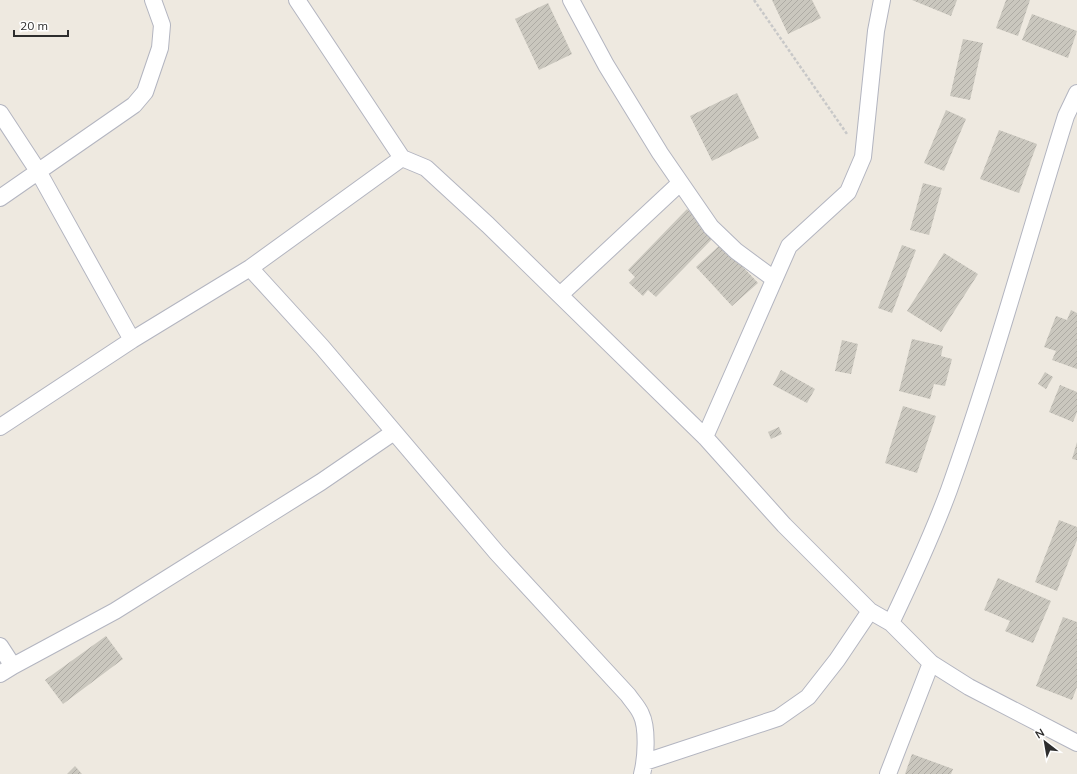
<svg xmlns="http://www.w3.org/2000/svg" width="1077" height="774" viewBox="0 0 1077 774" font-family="Mulish,sans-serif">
	<defs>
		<pattern id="building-hatch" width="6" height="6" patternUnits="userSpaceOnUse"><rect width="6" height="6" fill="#cac7be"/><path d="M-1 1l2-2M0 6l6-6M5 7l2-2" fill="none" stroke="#aeaba4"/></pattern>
	</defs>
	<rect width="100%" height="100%" fill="#eee9e0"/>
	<path fill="url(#building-hatch)" d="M 772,0 L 812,0 L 821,18 L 788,34 Z
		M 912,0 L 957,0 L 951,16 Z
		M 1006,0 L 1030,0 L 1018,36 L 996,28 Z
		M 548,3 L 572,54 L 539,70 L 515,19 Z
		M 1032,14 L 1077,31 L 1068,58 L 1022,40 Z
		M 963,39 L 983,43 L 970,100 L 950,96 Z
		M 737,93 L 759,138 L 712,161 L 690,116 Z
		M 946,110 L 966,119 L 944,171 L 924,163 Z
		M 999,130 L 1037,144 L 1019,193 L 980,179 Z
		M 923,183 L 942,188 L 929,235 L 910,230 Z
		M 687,209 L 715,236 L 656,297 L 648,290 L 643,296 L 629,283 L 635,277 L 628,270 Z
		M 721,244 L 758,283 L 732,306 L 696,267 Z
		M 902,245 L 916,250 L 892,313 L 878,308 Z
		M 944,253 L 978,274 L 941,332 L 907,311 Z
		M 1071,310 L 1077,313 L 1077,369 L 1052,360 L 1056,351 L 1044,347 L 1056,316 L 1067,320 Z
		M 912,339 L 943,346 L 941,356 L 952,359 L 945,386 L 934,384 L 930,399 L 899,391 Z
		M 842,340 L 858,344 L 851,374 L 835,371 Z
		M 781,370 L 815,389 L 807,403 L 773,385 Z
		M 1045,372 L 1053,377 L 1046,389 L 1038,384 Z
		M 1060,385 L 1077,392 L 1077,412 L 1073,422 L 1049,412 Z
		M 903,406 L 936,416 L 917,473 L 885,463 Z
		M 779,427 L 782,434 L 771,439 L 768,432 Z
		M 1077,442 L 1077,460 L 1072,459 Z
		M 1059,520 L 1077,527 L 1077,540 L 1057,591 L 1035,582 Z
		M 998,578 L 1051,601 L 1033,643 L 1005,631 L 1010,621 L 984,610 Z
		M 1063,617 L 1077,622 L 1077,687 L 1072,700 L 1036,686 Z
		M 106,636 L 123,659 L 63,704 L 45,680 Z
		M 912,754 L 953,769 L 951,774 L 905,774 Z
		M 75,766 L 82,774 L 67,774 Z"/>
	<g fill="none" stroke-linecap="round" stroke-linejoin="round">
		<defs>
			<path id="street" d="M 571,0 L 606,65 L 660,153 L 711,227 L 736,251 L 774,279
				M 0,113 L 38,171 L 132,340 L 0,427
				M 402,158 L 426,168 L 488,225 L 705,437 L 784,525 L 870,611 L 891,623 L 931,663 L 969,687 L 1077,743
				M 0,198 L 134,105 L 145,92 L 160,48 L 162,25 L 153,0
				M 250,268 L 322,347 L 497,553 L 628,695 C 632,701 638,707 641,714 C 648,728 646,759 642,774
				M 560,295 L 679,184
				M 132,340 L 250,268 L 402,158 L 297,0
				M 705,437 L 789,246 L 848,192 L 863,157 L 876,31 L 882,0
				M 891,623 C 912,579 932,536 949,490 C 993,367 1027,241 1066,116 L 1077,93
				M 0,646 L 13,666 L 0,674
				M 13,666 L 115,611 L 321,482 L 394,432
				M 645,762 L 778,718 L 808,697 L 837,660 L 870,611
				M 888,774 L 931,663"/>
		</defs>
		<use href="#street" stroke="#b3b5c0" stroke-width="18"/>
		<path stroke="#c8c8c8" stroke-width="2.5" stroke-dasharray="3 2" stroke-linecap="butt" d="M 754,0 L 847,134"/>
		<use href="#street" stroke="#fff" stroke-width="16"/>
	</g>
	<g transform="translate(1045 742) rotate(329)" stroke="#ffffff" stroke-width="3" paint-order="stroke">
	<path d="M0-3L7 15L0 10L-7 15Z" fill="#2d2d2d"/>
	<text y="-6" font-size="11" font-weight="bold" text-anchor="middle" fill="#2d2d2d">N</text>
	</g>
	<path d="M14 30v6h54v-6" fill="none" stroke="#2d2d2d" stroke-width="2"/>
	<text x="20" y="30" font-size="12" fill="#2d2d2d" stroke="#ffffff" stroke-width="3" paint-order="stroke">20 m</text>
</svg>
